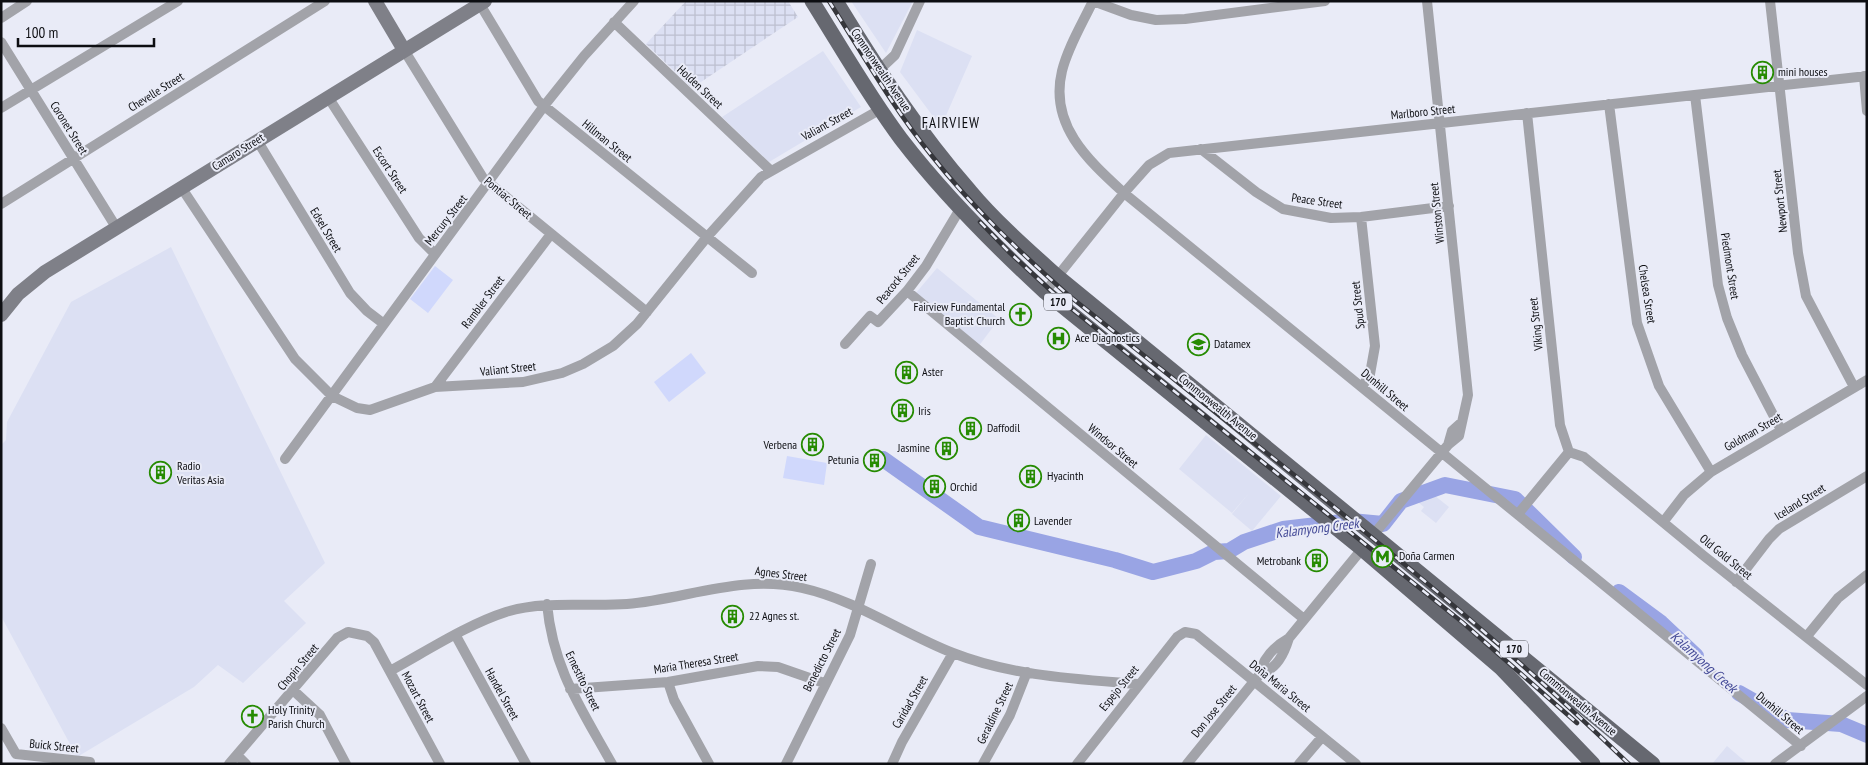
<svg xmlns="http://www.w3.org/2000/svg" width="1868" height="765" viewBox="0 0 1868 765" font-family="'PT Sans Narrow',sans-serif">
	<defs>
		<pattern id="industrial-grid" width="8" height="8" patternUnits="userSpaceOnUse" patternTransform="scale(1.25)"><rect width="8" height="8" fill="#dce0f3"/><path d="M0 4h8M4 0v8" fill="none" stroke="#bcbfcf"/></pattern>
	</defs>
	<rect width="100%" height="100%" fill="#e9ebf7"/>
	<path fill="#dce0f3" d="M 851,1 L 913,1 L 886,53 Z
		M 917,30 L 972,56 L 941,127 L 900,72 Z
		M 823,51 L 861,107 L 769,162 L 722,117 Z
		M 171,247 L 325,563 L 284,601 L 306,623 L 243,683 L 218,665 L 194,687 L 77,757 L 1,616 L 1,445 L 6,440 L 7,422 L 71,302 Z
		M 937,268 L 999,319 L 978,347 L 915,294 Z
		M 1206,435 L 1281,496 L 1252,531 L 1232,514 L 1249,493 L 1232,513 L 1179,469 Z
		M 1425,488 L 1449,507 L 1436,523 L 1421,511 L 1424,507 L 1415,500 Z
		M 1727,746 L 1748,764 L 1712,764 Z"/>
	<path fill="url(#industrial-grid)" d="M 686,1 L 788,1 L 798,17 L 692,88 L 646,44 Z"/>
	<path fill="#d0d8fc" d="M 435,266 L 453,280 L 428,313 L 410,299 Z
		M 691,353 L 706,373 L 669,402 L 654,382 Z
		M 787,456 L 827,463 L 824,485 L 783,478 Z"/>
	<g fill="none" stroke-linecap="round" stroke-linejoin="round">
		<path stroke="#99a4e4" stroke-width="16" d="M 883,459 L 979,527 L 1115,560 L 1153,572 L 1196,561 L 1214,552 L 1229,551 L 1244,542 L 1283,529 L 1351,521 L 1383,524 L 1401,501 L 1445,485 L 1515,499 L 1574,557
			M 1619,592 L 1661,623 L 1696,656
			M 1739,693 L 1787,720 L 1841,724 L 1867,735"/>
		<path stroke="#a2a3a9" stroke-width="10" d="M 478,1 L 538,101 L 752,273
			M 1093,1 C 1082,24 1068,47 1062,71 C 1049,125 1088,160 1124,193 L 1801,746
			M 1093,1 L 1131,15 L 1156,20 L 1185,19 L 1325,1
			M 1770,1 L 1798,253 L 1806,296 L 1854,387
			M 1,18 L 27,1
			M 614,22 L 770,170
			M 1,42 L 116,227
			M 404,50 L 483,178 L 647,312
			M 879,70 L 895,55 L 920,1
			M 1864,76 L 1867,111
			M 1695,95 L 1718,285 L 1727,318 L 1742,355 L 1781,430
			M 328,97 L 419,238 L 435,254
			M 1609,104 L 1637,323 L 1659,386 L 1711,472
			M 1,108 L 178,1
			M 257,140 L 350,293 L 367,311 L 384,324
			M 1201,149 L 1256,192 L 1283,209 L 1331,218 L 1361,217 L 1449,206
			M 181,187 L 295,359 L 332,396 L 357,408 L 370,410 L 435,387 L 523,382 L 562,373 L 583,364 L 613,346 L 637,324 L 707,237 L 761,177 L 881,109
			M 1,204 L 325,1
			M 1361,217 L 1375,346 L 1370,374 L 1362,387
			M 907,291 L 1304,619
			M 1045,292 L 1124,193 L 1149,165 L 1169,153 L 1867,76
			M 845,344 L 870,316 L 878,322 L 907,291 L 926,266 L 960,209
			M 435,387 L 551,234
			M 1448,445 L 1452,431 L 1462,422
			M 1569,452 L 1584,457 L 1704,556 L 1867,685
			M 285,459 L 544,106 L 584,56 L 634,1
			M 1518,514 L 1569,452 L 1560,425 L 1527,113
			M 1664,521 L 1684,495 L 1711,472 L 1867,380
			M 1374,534 L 1448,445 L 1459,436 L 1468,395 L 1427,1
			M 1736,582 L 1769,539 L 1779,529 L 1867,476
			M 547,604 C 553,669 581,708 612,764
			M 456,636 L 526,764
			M 1807,636 L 1838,598 L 1867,575
			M 390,671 C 425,652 468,624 506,612 C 546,600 585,607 627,604 C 686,599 742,574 802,588 C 856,600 902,633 953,653 C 1011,676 1077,679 1138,684
			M 1260,674 C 1277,669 1284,654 1289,638 L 1362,549
			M 668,682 L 674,700 L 709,764
			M 570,689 L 668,682 L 758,666 L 778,667 L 824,683
			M 294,691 L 320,715 L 346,764
			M 1,728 L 16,754 L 90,762
			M 238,756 L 246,764
			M 229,764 L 337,638 L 348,632 L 367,636 L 374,642 L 440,764
			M 786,764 L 850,635 L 871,564
			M 892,764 L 902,742 L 953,653
			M 983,764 L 1010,715 L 1027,672
			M 1077,764 L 1177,637 L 1185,632 L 1196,634 L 1356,764
			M 1187,764 L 1260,674 C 1263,658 1275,646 1289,638
			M 1299,764 L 1322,737
			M 1775,764 L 1867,696"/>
		<path stroke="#7f8088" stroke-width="14" d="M 375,1 L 404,50
			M 1,315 L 18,294 L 45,272 L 485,1"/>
		<path stroke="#666870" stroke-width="15" d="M 812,1 C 841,47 868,95 901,139 C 944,195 993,244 1045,292 L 1362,549 L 1501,668 L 1593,764
			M 836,1 C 876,67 919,133 970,191 C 996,222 1027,249 1057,276 L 1653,764"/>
		<defs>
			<path id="rail" d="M 829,1 C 862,53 893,108 932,156 C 972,207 1019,251 1067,294 C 1257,447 1454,594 1629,764
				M 980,222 L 1009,252 L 1062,301 L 1462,622 L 1577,723"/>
		</defs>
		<use href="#rail" stroke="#35363b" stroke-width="4.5"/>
		<use href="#rail" stroke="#e9ebf7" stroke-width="2.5" stroke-dasharray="8" stroke-linecap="butt"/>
	</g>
	<defs>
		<symbol id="building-ring" viewBox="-11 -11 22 22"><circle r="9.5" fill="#e9ebf7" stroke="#268b02" stroke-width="1.5"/><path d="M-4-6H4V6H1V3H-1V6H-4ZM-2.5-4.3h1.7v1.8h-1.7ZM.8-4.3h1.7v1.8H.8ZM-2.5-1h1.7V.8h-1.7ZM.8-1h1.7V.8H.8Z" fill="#268b02"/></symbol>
		<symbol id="church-ring" viewBox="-11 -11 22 22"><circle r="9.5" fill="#e9ebf7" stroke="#268b02" stroke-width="1.5"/><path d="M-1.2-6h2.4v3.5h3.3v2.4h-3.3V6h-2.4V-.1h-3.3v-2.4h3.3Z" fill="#268b02"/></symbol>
		<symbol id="hospital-ring" viewBox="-11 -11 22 22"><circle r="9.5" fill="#e9ebf7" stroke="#268b02" stroke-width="1.5"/><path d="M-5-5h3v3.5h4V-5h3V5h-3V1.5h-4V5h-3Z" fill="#268b02"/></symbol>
		<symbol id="university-ring" viewBox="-11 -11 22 22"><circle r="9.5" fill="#e9ebf7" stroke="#268b02" stroke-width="1.5"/><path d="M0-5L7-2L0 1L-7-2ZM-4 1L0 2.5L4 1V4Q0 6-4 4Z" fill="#268b02"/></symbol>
		<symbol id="metro-ring" viewBox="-11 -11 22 22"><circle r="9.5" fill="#e9ebf7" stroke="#268b02" stroke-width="1.5"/><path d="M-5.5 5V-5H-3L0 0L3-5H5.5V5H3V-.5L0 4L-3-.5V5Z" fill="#268b02"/></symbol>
	</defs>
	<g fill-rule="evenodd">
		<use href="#building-ring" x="1750" y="60" width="25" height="25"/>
		<use href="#church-ring" x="1008" y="302" width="25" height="25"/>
		<use href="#hospital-ring" x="1046" y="326" width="25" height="25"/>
		<use href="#university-ring" x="1186" y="332" width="25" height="25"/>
		<use href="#building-ring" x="894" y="360" width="25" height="25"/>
		<use href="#building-ring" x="890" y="398" width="25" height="25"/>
		<use href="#building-ring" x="958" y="416" width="25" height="25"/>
		<use href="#building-ring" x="800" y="432" width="25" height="25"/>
		<use href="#building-ring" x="934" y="436" width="25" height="25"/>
		<use href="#building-ring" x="862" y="448" width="25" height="25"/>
		<use href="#building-ring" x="148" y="460" width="25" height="25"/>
		<use href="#building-ring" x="1018" y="464" width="25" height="25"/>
		<use href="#building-ring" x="922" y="474" width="25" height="25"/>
		<use href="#building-ring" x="1006" y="508" width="25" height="25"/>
		<use href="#metro-ring" x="1370" y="544" width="25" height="25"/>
		<use href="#building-ring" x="1304" y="548" width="25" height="25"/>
		<use href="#building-ring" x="720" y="604" width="25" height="25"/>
		<use href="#church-ring" x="240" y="704" width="25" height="25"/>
	</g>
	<g text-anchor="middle" stroke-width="4" stroke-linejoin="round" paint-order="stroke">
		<g fill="#e9ebf7" stroke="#4f5057" stroke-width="1">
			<rect x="1044" y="293.5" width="28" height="17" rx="4"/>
			<rect x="1500" y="640.5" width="28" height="17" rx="4"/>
		</g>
		<g font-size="11" font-weight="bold" fill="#0d0e12">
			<text x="1058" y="306">170</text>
			<text x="1514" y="653">170</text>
		</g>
		<g font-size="12" fill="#0d0e12" stroke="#e9ebf7">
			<text transform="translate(881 70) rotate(56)" y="4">Commonwealth Avenue</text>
			<text transform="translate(700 87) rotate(43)" y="4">Holden Street</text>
			<text transform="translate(156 92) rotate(-32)" y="4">Chevelle Street</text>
			<text transform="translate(1423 112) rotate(-6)" y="4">Marlboro Street</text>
			<text transform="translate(827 124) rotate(-29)" y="4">Valiant Street</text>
			<text transform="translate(69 128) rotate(58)" y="4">Coronet Street</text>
			<text transform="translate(607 141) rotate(39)" y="4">Hillman Street</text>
			<text transform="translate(238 152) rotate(-32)" y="4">Camaro Street</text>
			<text transform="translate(390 170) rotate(57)" y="4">Escort Street</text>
			<text transform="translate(508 198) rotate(40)" y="4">Pontiac Street</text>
			<text transform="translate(1317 201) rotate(8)" y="4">Peace Street</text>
			<text transform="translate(1780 201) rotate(-96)" y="4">Newport Street</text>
			<text transform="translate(1437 213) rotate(-96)" y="4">Winston Street</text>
			<text transform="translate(446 220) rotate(-52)" y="4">Mercury Street</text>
			<text transform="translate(326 230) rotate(59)" y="4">Edsel Street</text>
			<text transform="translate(1730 266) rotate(81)" y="4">Piedmont Street</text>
			<text transform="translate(898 279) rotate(-51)" y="4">Peacock Street</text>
			<text transform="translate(1647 294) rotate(81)" y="4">Chelsea Street</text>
			<text transform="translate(483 302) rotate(-53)" y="4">Rambler Street</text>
			<text transform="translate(1358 305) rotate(-96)" y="4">Spud Street</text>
			<text transform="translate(1536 324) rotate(-96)" y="4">Viking Street</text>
			<text transform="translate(508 369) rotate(-6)" y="4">Valiant Street</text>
			<text transform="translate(1385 390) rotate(40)" y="4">Dunhill Street</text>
			<text transform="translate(1218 407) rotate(39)" y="4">Commonwealth Avenue</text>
			<text transform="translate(1753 432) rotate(-30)" y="4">Goldman Street</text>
			<text transform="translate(1113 446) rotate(40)" y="4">Windsor Street</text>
			<text transform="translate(1800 502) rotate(-32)" y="4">Iceland Street</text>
			<text transform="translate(1726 557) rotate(39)" y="4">Old Gold Street</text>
			<text transform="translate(781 574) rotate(7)" y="4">Agnes Street</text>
			<text transform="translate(822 660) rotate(-63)" y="4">Benedicto Street</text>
			<text transform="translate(696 663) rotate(-9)" y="4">Maria Theresa Street</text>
			<text transform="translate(298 667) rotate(-50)" y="4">Chopin Street</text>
			<text transform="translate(583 681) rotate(64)" y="4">Ernestito Street</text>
			<text transform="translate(1280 686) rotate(39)" y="4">Doña Maria Street</text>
			<text transform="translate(1119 688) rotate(-51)" y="4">Espejo Street</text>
			<text transform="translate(502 694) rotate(61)" y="4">Handel Street</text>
			<text transform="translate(418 697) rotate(62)" y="4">Mozart Street</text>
			<text transform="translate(910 702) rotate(-60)" y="4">Caridad Street</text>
			<text transform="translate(1578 702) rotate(40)" y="4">Commonwealth Avenue</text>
			<text transform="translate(1214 711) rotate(-51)" y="4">Don Jose Street</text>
			<text transform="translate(995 713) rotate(-64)" y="4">Geraldine Street</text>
			<text transform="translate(1780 713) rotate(40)" y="4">Dunhill Street</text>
			<text transform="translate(54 746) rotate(6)" y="4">Buick Street</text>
		</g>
		<g font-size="12" fill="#0d0e12" stroke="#e9ebf7" text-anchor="start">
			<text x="1778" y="76">mini houses</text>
			<text x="1005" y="311" text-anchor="end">Fairview Fundamental<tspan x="1005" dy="14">Baptist Church</tspan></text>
			<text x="1075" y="342">Ace Diagnostics</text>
			<text x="1214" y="348">Datamex</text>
			<text x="922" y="376">Aster</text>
			<text x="918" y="415">Iris</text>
			<text x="987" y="432">Daffodil</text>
			<text x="797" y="449" text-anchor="end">Verbena</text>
			<text x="930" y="452" text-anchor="end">Jasmine</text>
			<text x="859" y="464" text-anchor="end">Petunia</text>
			<text x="177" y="470">Radio<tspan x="177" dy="14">Veritas Asia</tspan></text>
			<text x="1047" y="480">Hyacinth</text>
			<text x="950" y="491">Orchid</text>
			<text x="1034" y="525">Lavender</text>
			<text x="1399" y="560">Doña Carmen</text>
			<text x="1301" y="565" text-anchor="end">Metrobank</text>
			<text x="749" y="620">22 Agnes st.</text>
			<text x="268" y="714">Holy Trinity<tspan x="268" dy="14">Parish Church</tspan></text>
		</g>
		<g font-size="14" font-style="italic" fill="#444a97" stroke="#e9ebf7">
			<text transform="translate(1317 528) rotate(-7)" y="5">Kalamyong Creek</text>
			<text transform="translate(1704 662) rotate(42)" y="5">Kalamyong Creek</text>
		</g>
		<g font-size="15" letter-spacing="1" fill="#0d0e12" stroke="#e9ebf7">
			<text x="951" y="128">FAIRVIEW</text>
		</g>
	</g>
	<rect width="1868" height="765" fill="none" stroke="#0d0e12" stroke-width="5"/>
	<path d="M18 38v8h136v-8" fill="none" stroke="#0d0e12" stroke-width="2.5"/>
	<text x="25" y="38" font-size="15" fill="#0d0e12" stroke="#e9ebf7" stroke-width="4" paint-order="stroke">100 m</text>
</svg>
